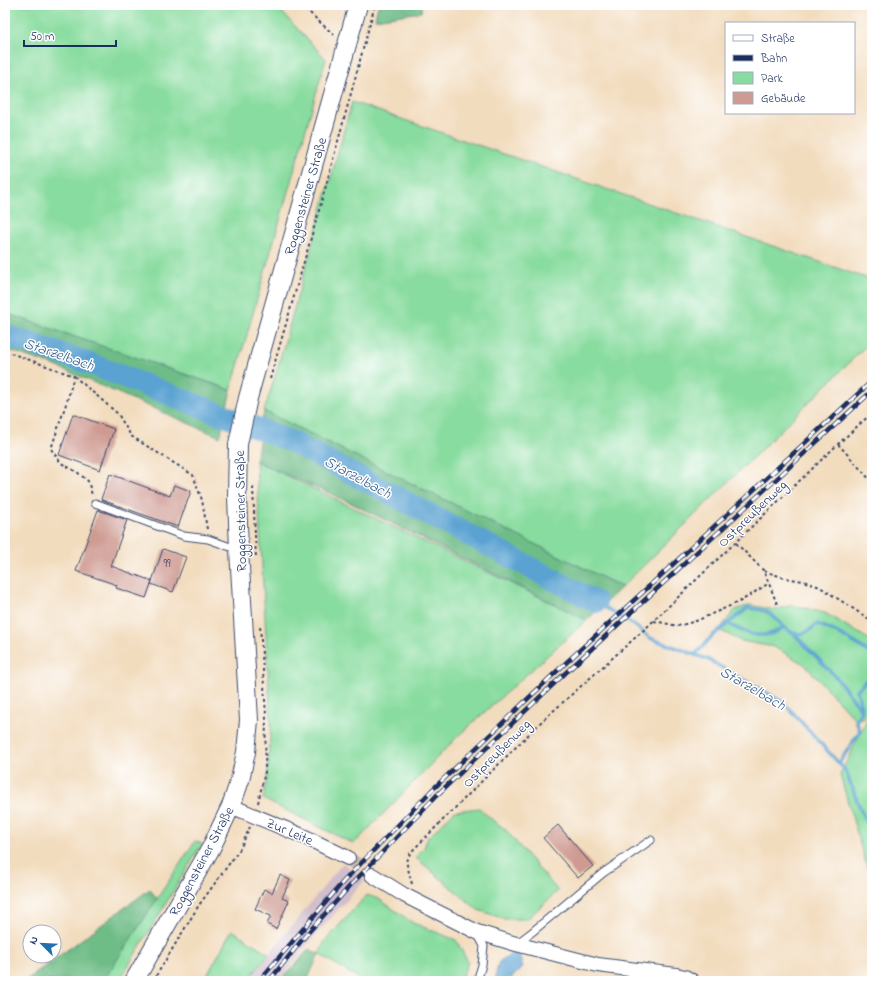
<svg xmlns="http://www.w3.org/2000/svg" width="877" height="986" viewBox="0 0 877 986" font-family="'Indie Flower',sans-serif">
	<rect width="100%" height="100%" fill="#fff"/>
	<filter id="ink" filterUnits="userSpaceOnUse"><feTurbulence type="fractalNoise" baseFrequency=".025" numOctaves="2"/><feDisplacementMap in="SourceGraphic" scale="8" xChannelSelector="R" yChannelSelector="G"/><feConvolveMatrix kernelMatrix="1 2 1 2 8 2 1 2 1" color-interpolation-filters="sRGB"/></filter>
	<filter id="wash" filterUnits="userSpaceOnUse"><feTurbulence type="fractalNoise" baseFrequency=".012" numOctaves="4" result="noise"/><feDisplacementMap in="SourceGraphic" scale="16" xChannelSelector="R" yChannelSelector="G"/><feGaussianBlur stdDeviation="0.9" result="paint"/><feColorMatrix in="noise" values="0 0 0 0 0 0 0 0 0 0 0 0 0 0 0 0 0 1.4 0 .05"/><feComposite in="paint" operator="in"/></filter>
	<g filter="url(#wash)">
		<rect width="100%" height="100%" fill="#f2dcbe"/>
		<path fill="#d1bdcb" d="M 343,863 L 365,880 L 311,940 L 279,981 L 247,981 Z"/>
		<path fill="#88dc9f" stroke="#52867e" d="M 5,5 L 271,5 L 277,7 L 326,59 L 231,390 L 5,313 Z
			M 352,102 L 872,280 L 872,340 L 622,587 L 264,411 L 275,377 Z
			M 256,461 L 587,620 L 458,736 L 354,844 L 263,799 L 267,779 L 271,724 Z
			M 750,605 L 775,610 L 792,605 L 825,613 L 872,641 L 872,703 L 864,717 L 856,720 L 804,664 L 774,647 L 741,641 L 719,630 L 735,610 Z
			M 872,709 L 872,885 L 840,775 Z
			M 479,808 L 496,823 L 504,828 L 558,891 L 527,919 L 505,919 L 478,910 L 415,857 L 424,848 L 428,837 L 455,811 Z
			M 195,841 L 202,844 L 119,981 L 103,981 Z
			M 367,895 L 379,899 L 413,923 L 456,940 L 468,962 L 460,981 L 366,981 L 361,980 L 319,954 L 325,941 Z
			M 232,930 L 269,954 L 247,981 L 204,981 Z"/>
		<path fill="#6ebc86" stroke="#447672" d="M 378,5 L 422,5 L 421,12 L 375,19 Z
			M 5,313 L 231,390 L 220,437 L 53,365 L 5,349 Z
			M 264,411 L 622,587 L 587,620 L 351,503 L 256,461 Z
			M 150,889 L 157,899 L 103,981 L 25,981 Z
			M 309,949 L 319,954 L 307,981 L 280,981 Z"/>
		<path fill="#5aa2d1" stroke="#3a6898" d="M 512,952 L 519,954 L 523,967 L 508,981 L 495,977 L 499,962 Z"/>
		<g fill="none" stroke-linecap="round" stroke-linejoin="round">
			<path stroke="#5aa2d1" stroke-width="3.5" d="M 596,602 L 634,625 L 650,638 L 707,659 L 783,702 L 845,770 L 872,838
				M 728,624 C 747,634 764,642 784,627
				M 793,633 L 836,677 L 862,711
				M 695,655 L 712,636 L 748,608 C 754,609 762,609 767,612 C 780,618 787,638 804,633 C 809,632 814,626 817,624 C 837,631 853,641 870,653 L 872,660
				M 839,763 L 860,731 L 856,720 L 862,711 L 857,690 L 872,674"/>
			<path stroke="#5aa2d1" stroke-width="22" d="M 5,335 L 88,363 L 290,441 L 596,602"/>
		</g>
		<g id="blocks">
			<path fill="#ce9a91" d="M 73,414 L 114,429 L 100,470 L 59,455 Z
				M 110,474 L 170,496 L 174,485 L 191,491 L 178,527 L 102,500 L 101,499 Z
				M 98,510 L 127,520 L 111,566 L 152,581 L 146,598 L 116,588 L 117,585 L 76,571 Z
				M 163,549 L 186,557 L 173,592 L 151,584 Z
				M 558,825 L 593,866 L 578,878 L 543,838 Z
				M 280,875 L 290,880 L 282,898 L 289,901 L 276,929 L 267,924 L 271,916 L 255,909 L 264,889 L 272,893 Z"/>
		</g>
	</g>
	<g filter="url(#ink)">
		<use href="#blocks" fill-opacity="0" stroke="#3b496c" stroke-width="1"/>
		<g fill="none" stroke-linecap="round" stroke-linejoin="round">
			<path stroke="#c7b9ab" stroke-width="14" stroke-dasharray="14 7" stroke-linecap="butt" d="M 348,858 L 372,875"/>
			<defs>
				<path id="service" d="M 95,503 L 184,536 L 208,539 L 239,550
					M 516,944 L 532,932 L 603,873 L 651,840
					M 477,981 L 482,965 L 484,946 L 477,933"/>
				<path id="minor" d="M 231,806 L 305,837 L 348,858
					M 372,875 L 404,895 L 477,932 L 516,944 L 598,965 L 676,975 L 685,977 L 692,981"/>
				<path id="tertiary" d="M 134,981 L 211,848 L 231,806 L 240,780 L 246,752 L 249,720 L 239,550 L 237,496 L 238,444 L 248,398 L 358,5"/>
			</defs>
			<use href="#service" stroke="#3b496c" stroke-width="9"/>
			<use href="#minor" stroke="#3b496c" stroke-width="16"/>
			<use href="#tertiary" stroke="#3b496c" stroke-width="20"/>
			<path stroke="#3b496c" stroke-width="2" stroke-dasharray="3 3" stroke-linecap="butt" d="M 301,5 L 334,35
				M 5,351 L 74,376 L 67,401 L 51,449 L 61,463 L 77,472 L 88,481 L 92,495
				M 74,376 L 118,414 L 131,436 L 193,475 L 202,500 L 207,529
				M 270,379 L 322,200 L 375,5
				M 838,444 L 872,482
				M 253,487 L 256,559
				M 736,543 L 764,571 L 777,604
				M 764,571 L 785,578 L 803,581 L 820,587 L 872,621
				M 654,621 L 678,626 L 696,621 L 741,601 L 769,583
				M 258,803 L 265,772 L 266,715 L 260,625
				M 412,884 L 406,861 L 411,852 L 542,721 L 646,628 L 838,444 L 872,413
				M 153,981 L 199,905 L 240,849 L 250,827"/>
			<use href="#service" stroke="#fff" stroke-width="7"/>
			<use href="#minor" stroke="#fff" stroke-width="14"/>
			<use href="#tertiary" stroke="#fff" stroke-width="18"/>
			<defs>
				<path id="rail" d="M 259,981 L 343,882 L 431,791 L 556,672 L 872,381
					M 269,981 L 306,935 L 349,887 L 436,796 L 561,677 L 872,391"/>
			</defs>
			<use href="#rail" stroke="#1b2f5e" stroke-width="4.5"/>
			<use href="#rail" stroke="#fff" stroke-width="3" stroke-dasharray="9" stroke-linecap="butt"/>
		</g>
	</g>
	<g text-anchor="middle" stroke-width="3" stroke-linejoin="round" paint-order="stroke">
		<g font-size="12" fill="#484a6b">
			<text x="167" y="567">99</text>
		</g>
		<g font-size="14" fill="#1b2f5e" stroke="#fff">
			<text transform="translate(305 196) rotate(-74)" y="5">Roggensteiner Straße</text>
			<text transform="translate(240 511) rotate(-91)" y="5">Roggensteiner Straße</text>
			<text transform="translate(752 513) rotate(-44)" y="5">Ostpreußenweg</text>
			<text transform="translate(496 753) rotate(-45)" y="5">Ostpreußenweg</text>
			<text transform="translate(290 831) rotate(23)" y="5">Zur Leite</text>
			<text transform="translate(201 861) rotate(-62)" y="5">Roggensteiner Straße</text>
		</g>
		<g font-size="15" font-style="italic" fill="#345d8c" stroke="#fff">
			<text transform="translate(59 354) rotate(19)" y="5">Starzelbach</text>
			<text transform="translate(358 477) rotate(28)" y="5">Starzelbach</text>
			<text transform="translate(753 688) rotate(30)" y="5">Starzelbach</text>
		</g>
	</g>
	<rect width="877" height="986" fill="none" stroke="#fff" stroke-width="20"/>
	<rect x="725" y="22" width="130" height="92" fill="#ffffff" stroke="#a4acbf"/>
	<rect x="733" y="35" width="20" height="6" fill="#ffffff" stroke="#a4acbf"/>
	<text x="761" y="42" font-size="12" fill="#1b2f5e">Straße</text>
	<rect x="733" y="55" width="20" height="6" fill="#1b2f5e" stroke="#a4acbf"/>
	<text x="761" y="62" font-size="12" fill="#1b2f5e">Bahn</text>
	<rect x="733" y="72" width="20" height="12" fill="#88dc9f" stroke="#a4acbf"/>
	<text x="761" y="82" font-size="12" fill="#1b2f5e">Park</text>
	<rect x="733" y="92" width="20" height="12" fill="#ce9a91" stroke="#a4acbf"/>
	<text x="761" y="102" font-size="12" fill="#1b2f5e">Gebäude</text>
	<g transform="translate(42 944) rotate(294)"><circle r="19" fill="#ffffff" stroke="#a4acbf"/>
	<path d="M0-3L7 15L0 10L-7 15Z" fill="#1f6fb2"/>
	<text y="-6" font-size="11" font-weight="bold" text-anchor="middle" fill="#1b2f5e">N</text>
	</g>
	<path d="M24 40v6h92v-6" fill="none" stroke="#1b2f5e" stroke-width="2"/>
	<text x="30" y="40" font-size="12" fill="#1b2f5e" stroke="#ffffff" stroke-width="3" paint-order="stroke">50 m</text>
</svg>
